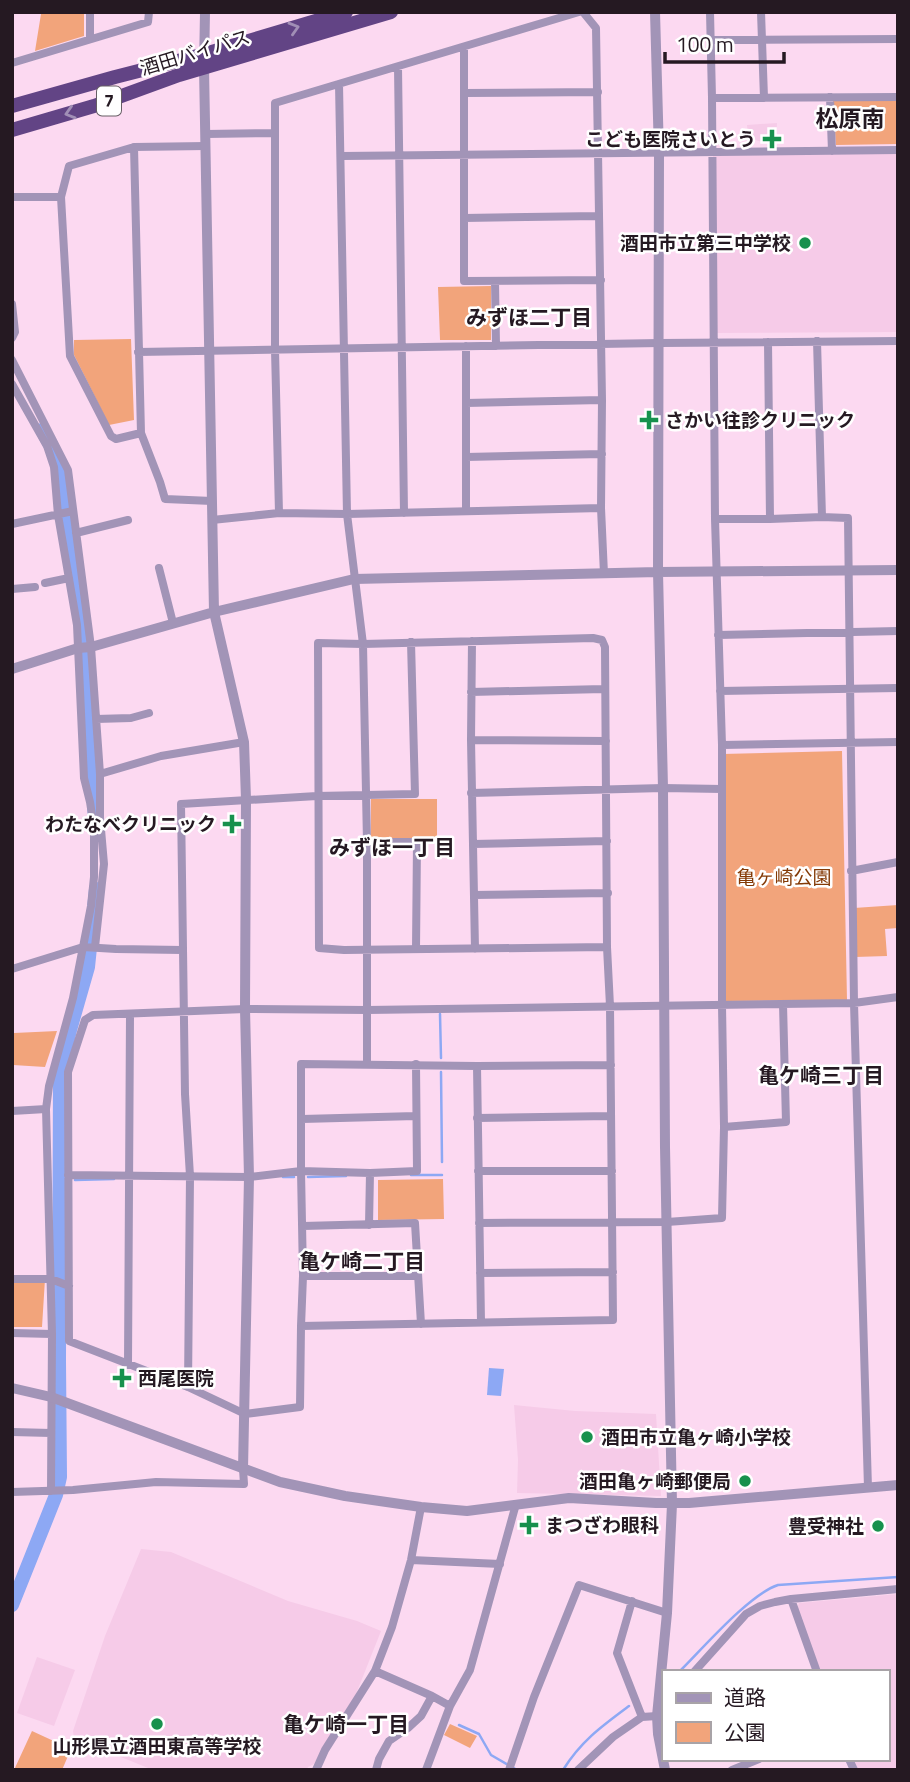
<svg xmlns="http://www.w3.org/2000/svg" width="910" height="1782" viewBox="0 0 910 1782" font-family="'Titillium Web','Noto Sans JP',sans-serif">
	<rect width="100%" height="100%" fill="#fcd9f1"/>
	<path fill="#f6cbe8" d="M 777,123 L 776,146 L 748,138 L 747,125 Z
		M 713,152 L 898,154 L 898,332 L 713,333 Z
		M 514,1405 L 575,1411 L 656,1414 L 661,1496 L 517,1493 L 518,1460 Z
		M 141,1549 L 171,1552 L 288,1601 L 357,1621 L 381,1631 L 356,1694 L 314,1764 L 308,1767 L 306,1770 L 153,1770 L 74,1738 L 73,1731 L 105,1636 Z
		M 898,1594 L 898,1767 L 891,1770 L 858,1770 L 854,1759 L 887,1759 L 887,1672 L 821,1672 L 797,1609 L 799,1603 Z
		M 37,1657 L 75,1670 L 54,1726 L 17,1713 Z"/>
	<path fill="#f2a47b" d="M 20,12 L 84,12 L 84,36 L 35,51 L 41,14 L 20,14 Z
		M 833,101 L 898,101 L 898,144 L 836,145 Z
		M 491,286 L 491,340 L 440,340 L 438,287 Z
		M 131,339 L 134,420 L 109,425 L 74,355 L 74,340 Z
		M 842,751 L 847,1000 L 725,1001 L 722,754 Z
		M 371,799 L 437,799 L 437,838 L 371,839 Z
		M 898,905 L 898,928 L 885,929 L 887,956 L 855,957 L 854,908 Z
		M 57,1031 L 45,1067 L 13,1065 L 14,1033 Z
		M 443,1179 L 444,1219 L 378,1220 L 378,1180 Z
		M 45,1279 L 42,1327 L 12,1327 L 12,1281 Z
		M 450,1724 L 477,1736 L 470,1748 L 444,1735 Z
		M 32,1731 L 71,1749 L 62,1770 L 14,1770 Z"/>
	<path fill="#8da8f4" d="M 489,1368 L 504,1369 L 501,1396 L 487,1395 Z"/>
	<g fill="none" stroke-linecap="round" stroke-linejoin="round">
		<path stroke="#8da8f4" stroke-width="2.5" d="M 440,1014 L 441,1058
			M 441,1072 L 442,1162
			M 411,1175 L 442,1175
			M 283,1177 L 294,1177
			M 308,1177 L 346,1176
			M 75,1180 L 114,1179
			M 59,1181 L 61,1181
			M 681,1670 C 704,1647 750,1594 778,1585 L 898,1577
			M 459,1725 L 479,1734 L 491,1755 L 517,1770
			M 563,1770 C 581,1741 602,1726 629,1706"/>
		<path stroke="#8da8f4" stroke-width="14" d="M 42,430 L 54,452 L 62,486 L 65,523 L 84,629 L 90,698 L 92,769 L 95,820
			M 12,1605 L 56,1495 L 60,1477 L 59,1362 L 60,1071 L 70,1030 L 88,967 L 96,889"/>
		<path stroke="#a294b7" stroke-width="8" d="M 583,12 L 596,28 L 602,400 L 601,508 L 604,574
			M 761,12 L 764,98
			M 90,39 L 90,12
			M 711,40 L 898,39
			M 464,47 L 464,281 L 601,280
			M 12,63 L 148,22 L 149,12
			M 398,67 L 404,513
			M 339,84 L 347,514 L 363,644 L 367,842 L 367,1064
			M 464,93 L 598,92
			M 830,97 L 832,151
			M 712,98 L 898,97
			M 206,134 L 275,133
			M 134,147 L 141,433 L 160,482 L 165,499 L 212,501
			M 342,156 L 898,150
			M 12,197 L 61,197
			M 464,218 L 599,216
			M 495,281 L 496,346
			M 12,304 L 15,332 L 12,338
			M 817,341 L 822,517 L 848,518 L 854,1003 L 868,1488
			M 768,342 L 770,519 L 822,517
			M 466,346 L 466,511
			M 138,352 L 660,343 L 898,341
			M 12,360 L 68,470 L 91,647 L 100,774 L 100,818 L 104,864 L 95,947
			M 12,384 L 47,446 L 54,467 L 58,515 L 77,625 L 84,778 L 90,802 L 94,828 L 94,877 L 91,906 L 73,998 L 49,1086 L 46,1109 L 52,1334 L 51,1491
			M 466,403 L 602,400
			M 141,433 L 116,439 L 111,436 L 70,356 L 61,197 L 69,166 L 134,147 L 206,146
			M 466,457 L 602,454
			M 279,513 L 275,350 L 275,103 L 579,12
			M 715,519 L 770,519
			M 212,520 L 279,513 L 347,514 L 601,508
			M 12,524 L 73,511
			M 76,533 L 128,520
			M 159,568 L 173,623
			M 45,583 L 69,578
			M 12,589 L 35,587
			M 718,635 L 898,631
			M 472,641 L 471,740 L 475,949
			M 720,691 L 898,688
			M 471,692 L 604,689
			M 96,719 L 131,718 L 149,713
			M 471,740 L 606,741
			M 722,745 L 898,742
			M 100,774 L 161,756 L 244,742
			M 471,793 L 663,788 L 722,789
			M 367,842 L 417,842 L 416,949
			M 473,844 L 607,841
			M 851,871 L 898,862
			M 474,895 L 608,893
			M 12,969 L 83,947 L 116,949 L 182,950
			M 611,1065 L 477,1066 L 301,1064 L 301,1171 L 303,1276 L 301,1326 L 300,1407 L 245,1414 L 188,1387 L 69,1341 L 68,1072 L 85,1020 L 93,1015 L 245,1009 L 367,1010 L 854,1003 L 898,997
			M 477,1066 L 481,1322
			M 12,1111 L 46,1109
			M 477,1118 L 611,1116
			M 302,1119 L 416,1116
			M 724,1127 L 786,1122 L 783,1004
			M 478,1171 L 612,1171
			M 68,1175 L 249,1177 L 301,1171 L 370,1173 L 417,1171 L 416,1064
			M 479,1223 L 667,1222 L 722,1218 L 724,1127 L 722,1005 L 722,745 L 715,519 L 712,98 L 710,12
			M 369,1225 L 370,1173
			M 303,1226 L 415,1223 L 421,1324
			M 480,1273 L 613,1272
			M 303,1276 L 418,1276
			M 12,1279 L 51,1279 L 69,1286
			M 301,1326 L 613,1320 L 610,1006 L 607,947 L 605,647 L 602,640 L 593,638 L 363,644 L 318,643 L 319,948 L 344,950 L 607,947
			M 12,1333 L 52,1334
			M 128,1365 L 130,1015
			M 188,1387 L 190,1176 L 185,1094 L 181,804 L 317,796 L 415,794 L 411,642
			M 12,1432 L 51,1433
			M 12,1492 L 73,1490 L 156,1482 L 244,1484 L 243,1469
			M 411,1560 L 500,1564
			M 791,1599 L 817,1672
			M 632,1601 L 617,1653 L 642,1717
			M 375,1671 L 432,1696 L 450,1706
			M 694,1672 L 746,1614 L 760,1606 L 775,1602 L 791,1599 L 898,1589
			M 849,1759 L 854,1770
			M 316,1770 L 325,1750 L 375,1671 L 392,1627 L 411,1560 L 421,1507
			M 376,1770 L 379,1759 L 389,1741 L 408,1728 L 421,1716 L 432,1696
			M 426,1770 L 450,1706 L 470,1670 L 516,1504
			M 509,1770 L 534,1697 L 579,1585 L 667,1613
			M 578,1770 L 613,1737 L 642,1717 L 657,1716
			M 732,1770 L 759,1759"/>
		<path stroke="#a294b7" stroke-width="10" d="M 205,12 L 204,68 L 214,612 L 244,742 L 246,799 L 245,1009 L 249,1177 L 243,1469
			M 655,12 L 659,153 L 658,572 L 663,788 L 665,1147 L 672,1504 L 667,1613 L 657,1716 L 658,1734 L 665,1770
			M 12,669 L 78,648 L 91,647 L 214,612 L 354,579 L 658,572 L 898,570
			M 12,1388 L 51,1397 L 280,1482 L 345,1496 L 421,1507 L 467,1511 L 569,1498 L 656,1503 L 689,1503 L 898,1485"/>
		<path stroke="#624485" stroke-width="14" d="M 12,106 L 115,77 L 205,54 L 346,12
			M 12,130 L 94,106 L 179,75 L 391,12"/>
	</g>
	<defs><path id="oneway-chevron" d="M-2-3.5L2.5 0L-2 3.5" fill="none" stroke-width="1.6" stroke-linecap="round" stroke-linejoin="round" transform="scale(1.75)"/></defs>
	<g stroke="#a18fb6">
		<use href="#oneway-chevron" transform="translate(294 28) rotate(-17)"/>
		<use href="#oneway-chevron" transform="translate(70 113) rotate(163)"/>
	</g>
	<g fill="#17914d" stroke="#fff" stroke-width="2.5">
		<path d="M768.5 128.5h7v7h7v7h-7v7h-7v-7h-7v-7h7z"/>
		<circle cx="805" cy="243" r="7"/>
		<path d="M645.5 409.5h7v7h7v7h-7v7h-7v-7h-7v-7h7z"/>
		<path d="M228.5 813.5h7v7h7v7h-7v7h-7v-7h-7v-7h7z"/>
		<path d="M118.5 1367.5h7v7h7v7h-7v7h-7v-7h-7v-7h7z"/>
		<circle cx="587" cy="1437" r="7"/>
		<circle cx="745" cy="1481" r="7"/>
		<path d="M525.5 1514.5h7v7h7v7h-7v7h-7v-7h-7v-7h7z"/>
		<circle cx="878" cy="1526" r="7"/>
		<circle cx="157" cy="1724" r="7"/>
	</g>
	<g text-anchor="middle" stroke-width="5" stroke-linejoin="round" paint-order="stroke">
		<rect fill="#fff" stroke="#665e64" stroke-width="2" x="97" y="86.5" width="24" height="29" rx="5"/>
		<g font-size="18" font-weight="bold" fill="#251922">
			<text x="109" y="107">7</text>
		</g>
		<g font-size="19" fill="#251922" stroke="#fff">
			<text transform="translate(195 52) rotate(-17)" y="7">酒田バイパス</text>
		</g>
		<g font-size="19" font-weight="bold" fill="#251922" stroke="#fff" text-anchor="end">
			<text x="756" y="146">こども医院さいとう</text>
			<text x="791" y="250">酒田市立第三中学校</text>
			<text x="665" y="427" text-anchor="start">さかい往診クリニック</text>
			<text x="216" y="831">わたなべクリニック</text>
			<text x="138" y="1385" text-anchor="start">西尾医院</text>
			<text x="601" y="1444" text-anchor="start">酒田市立亀ヶ崎小学校</text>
			<text x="731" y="1488">酒田亀ヶ崎郵便局</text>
			<text x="545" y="1532" text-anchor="start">まつざわ眼科</text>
			<text x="864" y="1533">豊受神社</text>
			<text x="157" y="1753" text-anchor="middle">山形県立酒田東高等学校</text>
		</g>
		<g font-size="19" fill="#843a06" stroke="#fff">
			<text x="784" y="884">亀ヶ崎公園</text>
		</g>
		<g font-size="21" font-weight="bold" fill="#251922" stroke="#fff">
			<text x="529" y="325">みずほ二丁目</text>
			<text x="392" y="855">みずほ一丁目</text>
			<text x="821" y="1083">亀ケ崎三丁目</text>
			<text x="362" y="1269">亀ケ崎二丁目</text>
			<text x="346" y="1732">亀ケ崎一丁目</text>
		</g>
		<g font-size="23" font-weight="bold" fill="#251922" stroke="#fff">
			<text x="850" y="127">松原南</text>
		</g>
	</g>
	<rect width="910" height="1782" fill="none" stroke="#251922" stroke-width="28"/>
	<rect x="662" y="1670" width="228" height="91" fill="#ffffff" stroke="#a8a3a7" stroke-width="2"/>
	<rect x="676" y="1693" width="35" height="10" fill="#a294b7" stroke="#a8a3a7" stroke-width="2"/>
	<text x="724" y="1705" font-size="21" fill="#251922">道路</text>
	<rect x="676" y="1722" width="35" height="21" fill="#f2a47b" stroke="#a8a3a7" stroke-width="2"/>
	<text x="724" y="1740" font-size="21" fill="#251922">公園</text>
	<path d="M665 52v10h119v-10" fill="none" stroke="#251922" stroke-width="3.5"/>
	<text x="676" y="52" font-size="21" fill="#251922" stroke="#ffffff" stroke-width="5" paint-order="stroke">100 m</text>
</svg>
